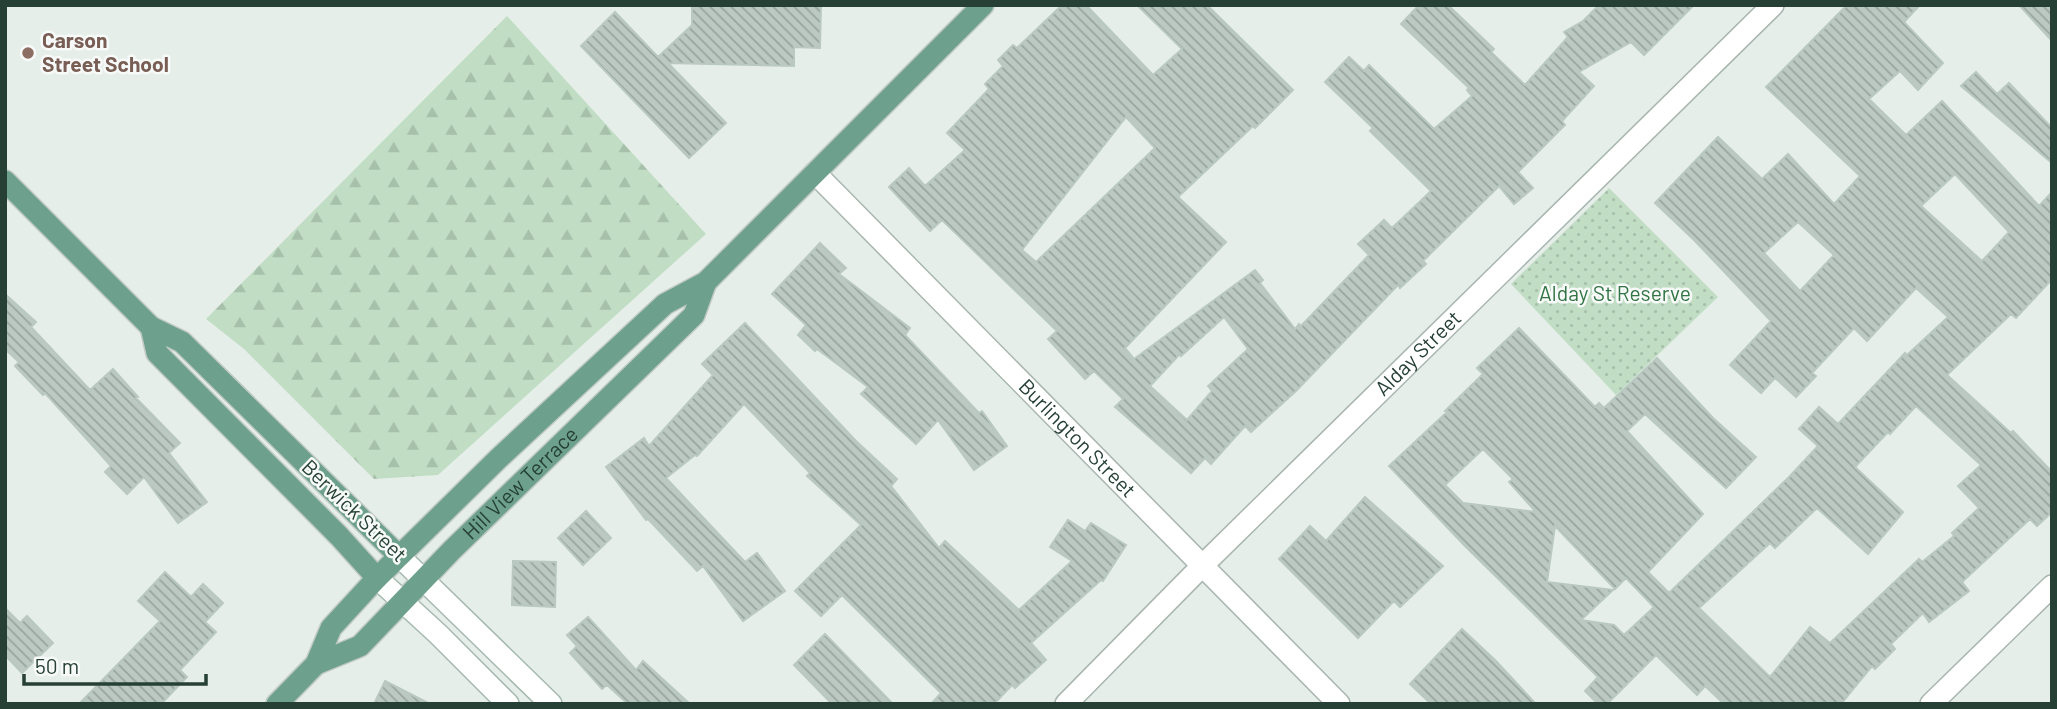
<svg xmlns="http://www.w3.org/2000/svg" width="2057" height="709" viewBox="0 0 2057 709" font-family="Barlow,sans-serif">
	<defs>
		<pattern id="forest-firs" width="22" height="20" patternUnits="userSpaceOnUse" patternTransform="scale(1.75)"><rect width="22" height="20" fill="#c1dec5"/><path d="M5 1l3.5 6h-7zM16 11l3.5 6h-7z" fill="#a6c0aa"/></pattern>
		<pattern id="park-dots" width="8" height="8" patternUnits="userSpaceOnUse" patternTransform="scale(1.75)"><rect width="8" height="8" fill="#c1dec5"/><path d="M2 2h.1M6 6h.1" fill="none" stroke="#a6c0aa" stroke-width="1.8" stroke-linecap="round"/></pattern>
		<pattern id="building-back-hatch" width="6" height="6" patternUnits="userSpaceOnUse" patternTransform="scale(1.75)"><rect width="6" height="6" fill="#bbc9c2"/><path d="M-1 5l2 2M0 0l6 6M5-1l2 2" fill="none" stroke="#98a59e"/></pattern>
	</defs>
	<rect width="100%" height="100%" fill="#e6eeea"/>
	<path fill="url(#forest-firs)" d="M 507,16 L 706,234 L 438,475 L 374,479 L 244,349 L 206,319 Z"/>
	<path fill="url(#park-dots)" d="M 1609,188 L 1718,297 L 1616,395 L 1511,284 Z"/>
	<path fill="url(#building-back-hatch)" stroke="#b9c8c0" stroke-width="2" fill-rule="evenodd" d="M 692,5 L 821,5 L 820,48 L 794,47 L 794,66 L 668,63 L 726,123 L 689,158 L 581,46 L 615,12 L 658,57 L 692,25 Z
		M 1062,5 L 1086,5 L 1153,75 L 1182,49 L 1137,5 L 1207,5 L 1293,90 L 1255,128 L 1253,126 L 1178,197 L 1226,242 L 1125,348 L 1134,359 L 1255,270 L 1263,280 L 1260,283 L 1295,329 L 1299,324 L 1301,326 L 1369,255 L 1358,244 L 1384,220 L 1392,228 L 1431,191 L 1370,131 L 1373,128 L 1325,82 L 1349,57 L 1364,71 L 1369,65 L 1434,129 L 1472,96 L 1467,90 L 1469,88 L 1401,24 L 1419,5 L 1448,5 L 1494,49 L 1491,52 L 1525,85 L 1568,37 L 1564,32 L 1583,21 L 1599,5 L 1694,5 L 1644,55 L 1631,42 L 1579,72 L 1594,86 L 1562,121 L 1565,125 L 1518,172 L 1533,188 L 1514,204 L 1499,186 L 1423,261 L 1426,264 L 1400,288 L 1398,285 L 1296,391 L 1251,432 L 1245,426 L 1211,464 L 1205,458 L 1191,473 L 1115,407 L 1123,399 L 1094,371 L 1085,379 L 1048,339 L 1057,331 L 942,220 L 930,231 L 889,187 L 909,168 L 925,186 L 965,150 L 947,133 L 989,89 L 985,84 L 1003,66 L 998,60 L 1013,45 L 1017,48 ZM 1126,117 L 1155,148 L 1036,262 L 1022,250 ZM 1224,317 L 1248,349 L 1208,386 L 1212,391 L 1187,420 L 1150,386 L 1180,354 L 1181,356 Z
		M 1847,5 L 1920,5 L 1904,22 L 1943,63 L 1918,90 L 1900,71 L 1869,99 L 1906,135 L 1942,101 L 2039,206 L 2052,192 L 2052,279 L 2016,318 L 2011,314 L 1947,375 L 2011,433 L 2013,431 L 2052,472 L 2052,512 L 2037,526 L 2030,519 L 1962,582 L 1969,591 L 1929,622 L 1923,613 L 1891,644 L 1895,649 L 1875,669 L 1872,666 L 1841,704 L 1724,704 L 1705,686 L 1697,695 L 1656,655 L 1607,704 L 1598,704 L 1585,691 L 1598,677 L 1464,545 L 1389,466 L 1447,412 L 1445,411 L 1483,374 L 1477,368 L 1519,328 L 1595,407 L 1599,403 L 1604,408 L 1657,358 L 1713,418 L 1756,457 L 1726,488 L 1645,414 L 1627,431 L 1703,514 L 1648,572 L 1669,593 L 1789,477 L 1818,446 L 1799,429 L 1819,407 L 1838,424 L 1905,353 L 1907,355 L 1948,317 L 1916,288 L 1867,341 L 1854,328 L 1812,373 L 1816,376 L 1796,397 L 1775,378 L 1761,393 L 1730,365 L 1771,321 L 1694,240 L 1655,203 L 1718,137 L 1762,179 L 1788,154 L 1834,204 L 1860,176 L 1766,87 ZM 1955,174 L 2009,232 L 1982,261 L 1921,206 ZM 1798,222 L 1834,255 L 1800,291 L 1764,253 ZM 1916,406 L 1981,465 L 1958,486 L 1979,508 L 1952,533 L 1954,536 L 1922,562 L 1919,559 L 1830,643 L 1810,627 L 1770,677 L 1699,608 L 1770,543 L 1775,548 L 1817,508 L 1868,554 L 1903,512 L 1855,467 L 1888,432 L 1890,434 ZM 1483,449 L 1513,479 L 1509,482 L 1536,512 L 1463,503 L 1445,485 ZM 1555,526 L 1615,589 L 1626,578 L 1654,607 L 1624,635 L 1614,625 L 1581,620 L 1613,590 L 1547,582 Z
		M 2019,5 L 2052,5 L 2052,41 Z
		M 1976,72 L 1997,94 L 2009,83 L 2052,128 L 2052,163 L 1961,86 Z
		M 820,243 L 846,268 L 839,274 L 910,328 L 905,335 L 979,413 L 982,411 L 1007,446 L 974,470 L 938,420 L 916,444 L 861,394 L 868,387 L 817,349 L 815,351 L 798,335 L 806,325 L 772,294 Z
		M 5,294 L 36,322 L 31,327 L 90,390 L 113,369 L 138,397 L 136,398 L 180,443 L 169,453 L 207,502 L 178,523 L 144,477 L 127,494 L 105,472 L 111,466 L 45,393 L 43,395 L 15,366 L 19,362 L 5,349 Z
		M 745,323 L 856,441 L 897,479 L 891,486 L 939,548 L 945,541 L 1019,610 L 1072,561 L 1050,547 L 1068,520 L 1085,531 L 1091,523 L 1126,545 L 1103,581 L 1101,580 L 1031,643 L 1046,660 L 1015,688 L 1012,685 L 994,704 L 931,704 L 941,693 L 842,595 L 821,616 L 795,591 L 861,525 L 807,476 L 810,473 L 744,404 L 697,456 L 695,455 L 666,478 L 745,562 L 757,553 L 785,591 L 743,621 L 703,566 L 697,571 L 648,519 L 646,520 L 606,467 L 644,438 L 649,446 L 713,375 L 702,364 Z
		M 1365,497 L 1443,566 L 1400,607 L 1394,601 L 1358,638 L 1279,559 L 1310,526 L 1326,541 Z
		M 586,511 L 611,538 L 583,565 L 558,538 Z
		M 513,561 L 556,562 L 555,607 L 512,605 Z
		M 165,572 L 191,597 L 203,584 L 223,603 L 205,622 L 216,632 L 180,670 L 187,677 L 161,704 L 79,704 L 160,621 L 138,601 Z
		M 5,608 L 20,623 L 27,616 L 53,643 L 22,673 L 5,655 Z
		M 588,617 L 636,670 L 643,661 L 690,704 L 628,704 L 607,685 L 602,689 L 570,653 L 577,646 L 567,635 Z
		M 1462,629 L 1496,661 L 1536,704 L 1431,704 L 1410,684 Z
		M 825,634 L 893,704 L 832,704 L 794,665 Z
		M 385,681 L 430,704 L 374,704 Z"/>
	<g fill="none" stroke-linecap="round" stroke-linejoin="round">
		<defs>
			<g id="minor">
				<path id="s1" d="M 815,173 L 1339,704"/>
				<path id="s2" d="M 1066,704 L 1203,565 L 1773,5"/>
				<path d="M 1931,704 L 2052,586"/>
			</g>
			<path id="secondary" d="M 399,556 L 551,704
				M 377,578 L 438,634 L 508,704"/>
			<g id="primary">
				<path d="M 5,181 L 151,327 L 182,342 L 399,556"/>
				<path d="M 151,327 L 157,353 L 339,536 L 377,578"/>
				<path id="s3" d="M 316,664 L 360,646 L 452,550 L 694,315 L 706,282"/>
				<path d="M 277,704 L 316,664 L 331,628 L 377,578 L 499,458 L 665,304 L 706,282 L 983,5"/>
			</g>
		</defs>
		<use href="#minor" stroke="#a9b6b0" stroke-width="24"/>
		<use href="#secondary" stroke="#a5b9b0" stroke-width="24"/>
		<use href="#primary" stroke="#c2cac7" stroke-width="24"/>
		<use href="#minor" stroke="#fff" stroke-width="21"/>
		<use href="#secondary" stroke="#fff" stroke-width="21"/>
		<use href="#primary" stroke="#6da18e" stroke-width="21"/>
	</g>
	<circle fill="#8d6e63" stroke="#f7faf8" stroke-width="2.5" cx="28" cy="53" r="7"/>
	<g text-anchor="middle" stroke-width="5" stroke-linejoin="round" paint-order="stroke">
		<g font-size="21" font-weight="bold" fill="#785e54" stroke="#f7faf8" text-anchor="start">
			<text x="42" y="48">Carson<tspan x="42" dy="24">Street School</tspan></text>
		</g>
		<g font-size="21" fill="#327444" stroke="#f7faf8">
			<text x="1615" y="301">Alday St Reserve</text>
		</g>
		<g font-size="21" fill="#264036" stroke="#f7faf8">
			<text dy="7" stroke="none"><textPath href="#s2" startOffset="497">Alday Street</textPath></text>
			<text dy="7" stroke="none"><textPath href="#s1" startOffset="373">Burlington Street</textPath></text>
			<text dy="7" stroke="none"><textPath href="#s3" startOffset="276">Hill View Terrace</textPath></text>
			<text transform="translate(354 511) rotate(44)" y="7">Berwick Street</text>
		</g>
	</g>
	<rect width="2057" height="709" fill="none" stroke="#264036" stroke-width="14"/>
	<path d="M24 674v10h182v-10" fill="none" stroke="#264036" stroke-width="3.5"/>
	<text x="35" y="674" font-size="21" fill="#264036" stroke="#f7faf8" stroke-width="5" paint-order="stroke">50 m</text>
</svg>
